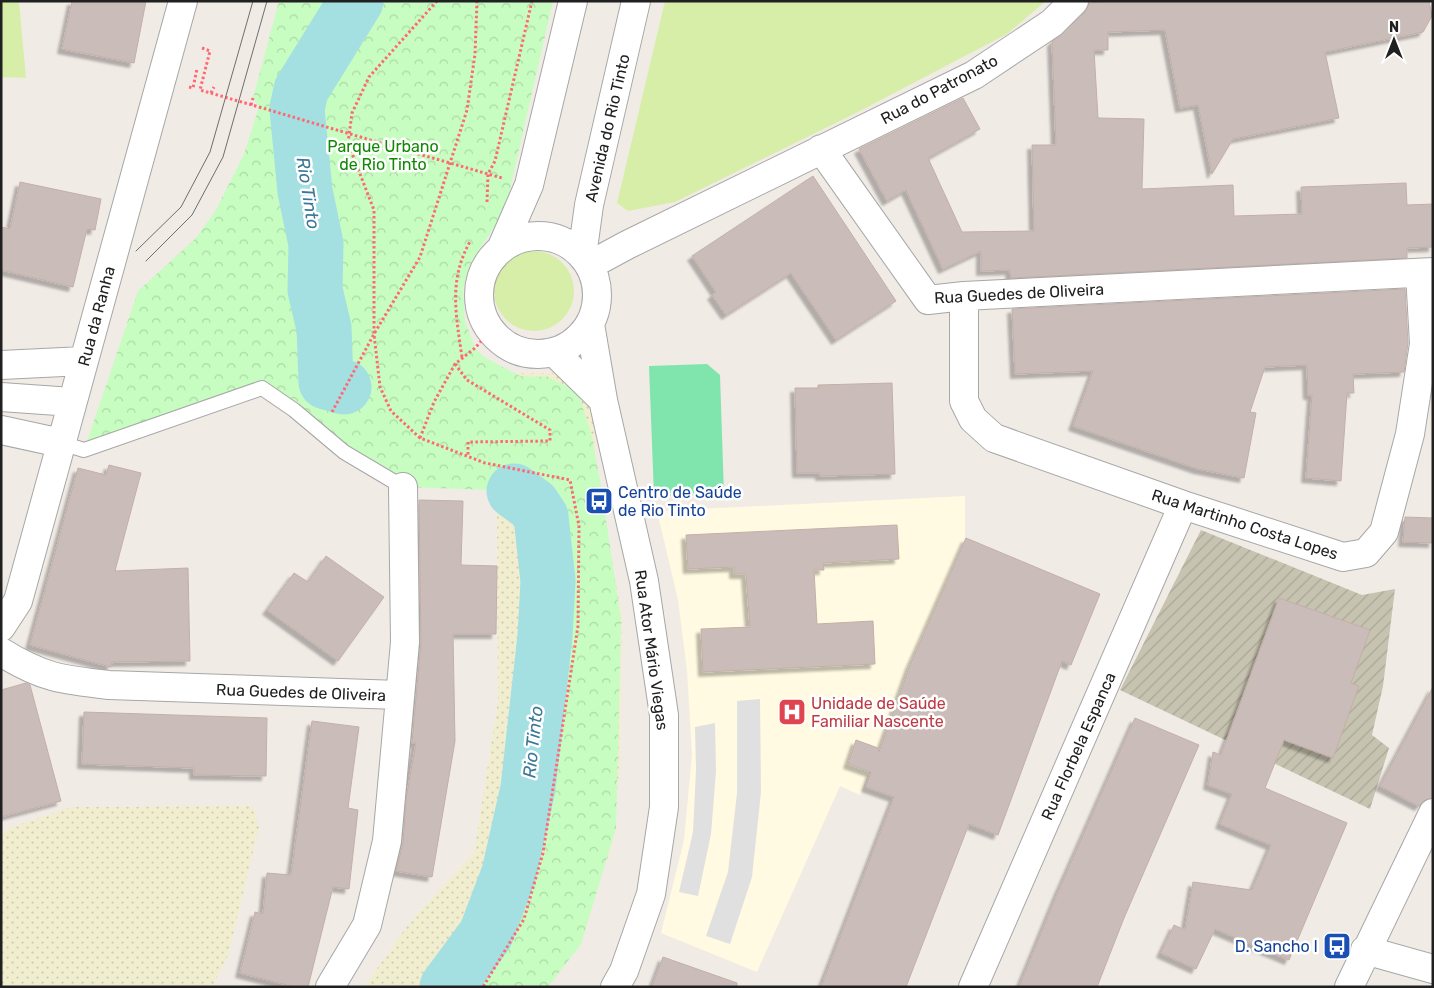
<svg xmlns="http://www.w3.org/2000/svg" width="1434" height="988" viewBox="0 0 1434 988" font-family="Rubik,sans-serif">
	<defs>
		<pattern id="construction-furrows" width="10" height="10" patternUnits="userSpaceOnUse" patternTransform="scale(1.25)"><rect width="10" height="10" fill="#c7c3b1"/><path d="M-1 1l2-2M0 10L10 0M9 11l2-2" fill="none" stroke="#aba798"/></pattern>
		<pattern id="farmland-dots" width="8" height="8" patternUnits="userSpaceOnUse" patternTransform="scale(1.25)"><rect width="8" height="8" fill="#f1eed0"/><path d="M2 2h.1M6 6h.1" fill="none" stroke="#ceccb2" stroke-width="1.8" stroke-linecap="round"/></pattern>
		<pattern id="park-crowns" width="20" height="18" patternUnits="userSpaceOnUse" patternTransform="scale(1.25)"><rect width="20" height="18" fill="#c7fdc1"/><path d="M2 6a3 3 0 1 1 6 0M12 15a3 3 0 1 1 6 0" fill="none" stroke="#abd9a6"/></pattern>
		<filter id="shadow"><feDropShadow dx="-4.5" dy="4.5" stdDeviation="1" flood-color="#0004"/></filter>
	</defs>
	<rect width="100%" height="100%" fill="#f1ebe6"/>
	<path fill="#fffae1" d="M 965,496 L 965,537 L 860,795 L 840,786 L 757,972 L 661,933 L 684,840 L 692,755 L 687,670 L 678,600 L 657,511 Z"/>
	<path fill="url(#construction-furrows)" d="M 1201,530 L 1362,595 L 1395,589 L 1383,686 L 1372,735 L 1389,748 L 1370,809 L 1120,690 Z"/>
	<path fill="url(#farmland-dots)" d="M 492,369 L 515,373 L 593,373 L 596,471 L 622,616 L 620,763 L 611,850 L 555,977 L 544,987 L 364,987 L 410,922 L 474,853 L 498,701 L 497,497 Z
		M 253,806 L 259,827 L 228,956 L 212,987 L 1,987 L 1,835 L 9,828 L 71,807 Z"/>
	<path fill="#d7eea9" d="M 1,1 L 19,1 L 26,78 L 1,77 Z
		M 665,1 L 1046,1 L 1007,34 L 858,112 L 675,202 L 628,211 L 617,203 Z
		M494 291a40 40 0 1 1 80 0a40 40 0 1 1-80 0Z"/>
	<path fill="url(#park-crowns)" d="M 279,1 L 553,1 L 505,211 L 471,262 L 463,288 L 465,321 L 475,348 L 484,357 L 520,376 L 548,377 L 578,392 L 592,437 L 601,486 L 621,620 L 616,828 L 581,944 L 548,987 L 422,987 L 448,955 L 487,871 L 520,736 L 527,594 L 520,534 L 491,490 L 403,487 L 262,389 L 84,450 L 138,291 L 195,239 L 216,210 L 244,154 L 259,107 L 253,98 Z"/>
	<path fill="#7fe5ac" d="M 707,364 L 720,375 L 724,495 L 654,496 L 649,366 Z"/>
	<path fill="#e0e0e0" d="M 760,699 L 761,792 L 752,877 L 730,944 L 706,936 L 728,872 L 737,793 L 737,701 Z
		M 715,723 L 716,771 L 711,834 L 698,896 L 679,892 L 693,832 L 696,770 L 695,727 Z"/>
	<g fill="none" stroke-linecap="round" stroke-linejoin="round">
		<path stroke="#a4dfe2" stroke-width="55" d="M 344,387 L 326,382 L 324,328 L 315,290 L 316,244 L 305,191 L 297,109 L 301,90 L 356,1
			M 447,987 L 486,934 L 509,873 L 528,788 L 545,636 L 548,581 L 541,517 L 533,505 L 514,491"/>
	</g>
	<path fill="#cabdb9" stroke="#c4afa7" filter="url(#shadow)" d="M 72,1 L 146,1 L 134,63 L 62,49 Z
		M 1110,1 L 1429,1 L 1432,16 L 1423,32 L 1325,52 L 1339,118 L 1233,139 L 1212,174 L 1198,105 L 1180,108 L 1165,30 L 1108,32 L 1108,50 L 1094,50 L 1098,118 L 1144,119 L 1142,189 L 1233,185 L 1234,216 L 1302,214 L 1301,187 L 1406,183 L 1407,205 L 1433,204 L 1433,247 L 1407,248 L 1407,258 L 1011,278 L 1010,270 L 981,271 L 981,251 L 943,269 L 906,190 L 887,201 L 859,149 L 963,98 L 980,129 L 928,158 L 962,232 L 1034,231 L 1032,145 L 1056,145 L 1052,42 L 1085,12 L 1089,3 Z
		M 813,176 L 896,301 L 836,340 L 791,273 L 726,315 L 712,295 L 716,292 L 692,256 Z
		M 20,182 L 101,199 L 95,230 L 87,229 L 73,287 L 1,270 L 1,227 L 10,229 Z
		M 1405,289 L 1408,343 L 1404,372 L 1353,374 L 1354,393 L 1347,393 L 1341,481 L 1306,478 L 1312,395 L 1308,395 L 1307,365 L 1265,367 L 1250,412 L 1256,413 L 1244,478 L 1198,469 L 1073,426 L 1093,371 L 1015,374 L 1012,309 Z
		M 892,383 L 895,474 L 820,476 L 820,473 L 797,473 L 795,388 L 818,388 L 818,385 Z
		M 109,465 L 141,473 L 115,571 L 188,568 L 190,661 L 112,662 L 111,667 L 30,645 L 78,468 L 106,475 Z
		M 419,500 L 463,501 L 461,565 L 497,566 L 496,634 L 453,634 L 455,741 L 432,877 L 396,871 L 403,843 L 406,799 L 416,743 L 412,743 L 421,642 Z
		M 1405,517 L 1433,518 L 1433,543 L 1403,542 Z
		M 897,525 L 899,559 L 823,563 L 824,570 L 814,570 L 817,624 L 873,621 L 875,664 L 703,672 L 701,629 L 750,627 L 746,574 L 734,574 L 734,567 L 688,569 L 686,535 Z
		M 966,538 L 1100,594 L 1071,665 L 1062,661 L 998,835 L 969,824 L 906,987 L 821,987 L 894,797 L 866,787 L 871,772 L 848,764 L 856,740 L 878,748 L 879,752 L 910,665 Z
		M 326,556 L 384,597 L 338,661 L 267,610 L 294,573 L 308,582 Z
		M 1279,598 L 1370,630 L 1351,683 L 1359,686 L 1333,758 L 1284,740 L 1265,788 L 1347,823 L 1289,960 L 1215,929 L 1196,969 L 1161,953 L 1174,925 L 1185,930 L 1193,882 L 1252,890 L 1271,845 L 1220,824 L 1232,794 L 1208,785 L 1213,752 L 1221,755 Z
		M 26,683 L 30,685 L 61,801 L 1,817 L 1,690 Z
		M 1433,687 L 1433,798 L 1425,800 L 1419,806 L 1380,786 Z
		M 84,712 L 267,718 L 266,776 L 194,775 L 194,768 L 82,764 Z
		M 1135,718 L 1199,745 L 1124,918 L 1097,987 L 1019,987 L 1058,892 Z
		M 312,721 L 359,727 L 348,808 L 358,810 L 349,889 L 333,887 L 308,987 L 295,987 L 240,973 L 255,912 L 263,914 L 267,873 L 291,875 Z
		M 663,957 L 737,983 L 737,987 L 652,987 Z"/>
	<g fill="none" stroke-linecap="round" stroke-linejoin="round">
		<defs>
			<path id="lane" d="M 61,443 L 84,450 L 262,388 L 294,410 L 344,452 L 403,487"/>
			<path id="street" d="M 821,149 L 928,300 L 964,296 L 1433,272
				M479 295a59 59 0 1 1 118 0a59 59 0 1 1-118 0Z
				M 501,249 L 529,185 L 573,1
				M 582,256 L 589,205 L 636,1
				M 590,265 L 627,245 L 974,75 L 1052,23 L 1074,1
				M 964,296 L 964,401 L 973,419 L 994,438 L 1183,505 L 1343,557 L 1366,553 L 1384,532 L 1410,434 L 1424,344 L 1420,273
				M 590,324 L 603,400 L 644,581 L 664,715 L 664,807 L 651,894 L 624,971 L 615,987
				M 554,352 L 603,400
				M 1,365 L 84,361
				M 1,397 L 72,402
				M 1,430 L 61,443
				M 1,627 L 18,601 L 183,1
				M 1,652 C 43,678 62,680 109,685 L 399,695
				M 1365,950 L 1433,969
				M 330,987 L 367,925 L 387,841 L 405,642 L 403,487
				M 973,987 L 1183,505
				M 1349,987 L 1433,813"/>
		</defs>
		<use href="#lane" stroke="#a7a7a7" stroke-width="16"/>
		<use href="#street" stroke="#a7a7a7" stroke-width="30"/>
		<path stroke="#ff6974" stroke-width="3" stroke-dasharray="2.5 2.5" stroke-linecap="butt" d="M 437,1 L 369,77 L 352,113 L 348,143 L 374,210 L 374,334 L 380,387 L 391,411 L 420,438 L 485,463 L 570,480 L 579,526 L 578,626 L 543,853 L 524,919 L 483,987
			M 202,48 L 210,51 L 200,90 L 259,107
			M 189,87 L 193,88 L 197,69
			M 211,93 L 214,87
			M 251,105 L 253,98
			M 384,144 L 502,178
			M 487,202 L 488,174 L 495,161 L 532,1
			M 462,357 C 456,315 448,279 471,240
			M 455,364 L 467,380 L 550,430 L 550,441 L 468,442 L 468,455
			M 332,412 L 374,334 L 420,257 L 467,110 L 475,54 L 477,1
			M 420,438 L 434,402 L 455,364 L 475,348 L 491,330"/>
		<use href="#lane" stroke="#fff" stroke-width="14"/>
		<use href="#street" stroke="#fff" stroke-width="28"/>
		<path stroke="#6e6e6e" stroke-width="1" d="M 136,251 L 181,207 L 210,152 L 253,1
			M 146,261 L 192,215 L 223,157 L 267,1"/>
		<path stroke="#ff6974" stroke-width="3" stroke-dasharray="2.5 2.5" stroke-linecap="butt" d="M 259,107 L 384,144"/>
	</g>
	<defs>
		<symbol id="bus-square" viewBox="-11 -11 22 22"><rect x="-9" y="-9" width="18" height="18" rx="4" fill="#1a4fb4" stroke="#fff"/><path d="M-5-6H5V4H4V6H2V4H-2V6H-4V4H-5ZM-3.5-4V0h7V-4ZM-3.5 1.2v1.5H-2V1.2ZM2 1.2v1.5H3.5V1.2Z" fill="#fff"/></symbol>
		<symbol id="hospital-square" viewBox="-11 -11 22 22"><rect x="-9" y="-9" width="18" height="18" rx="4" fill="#e0444e" stroke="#fff"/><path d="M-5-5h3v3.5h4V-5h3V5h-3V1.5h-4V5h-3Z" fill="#fff"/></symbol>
	</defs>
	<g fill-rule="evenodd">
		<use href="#bus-square" x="583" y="485" width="32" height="32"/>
		<use href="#hospital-square" x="776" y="696" width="32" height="32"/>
		<use href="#bus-square" x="1321" y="930" width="32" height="32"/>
	</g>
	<g text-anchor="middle" stroke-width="5" stroke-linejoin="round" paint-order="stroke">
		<g font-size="16" fill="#202020" stroke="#fff">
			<text transform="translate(939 89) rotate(-28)" y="6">Rua do Patronato</text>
			<text transform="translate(607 128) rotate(-77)" y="6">Avenida do Rio Tinto</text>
			<text transform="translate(1019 293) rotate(-3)" y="6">Rua Guedes de Oliveira</text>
			<text transform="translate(96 316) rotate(-75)" y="6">Rua da Ranha</text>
			<text transform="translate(1245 524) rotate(18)" y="6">Rua Martinho Costa Lopes</text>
			<text transform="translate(652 650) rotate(82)" y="6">Rua Ator Mário Viegas</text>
			<text transform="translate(301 692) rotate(2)" y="6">Rua Guedes de Oliveira</text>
			<text transform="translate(1078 746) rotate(-66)" y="6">Rua Florbela Espanca</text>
		</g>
		<g font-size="16" fill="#108804" stroke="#fff">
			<text x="383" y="152">Parque Urbano<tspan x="383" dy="18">de Rio Tinto</tspan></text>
		</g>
		<g font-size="16" fill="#164399" stroke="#fff" text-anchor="start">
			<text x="618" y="498">Centro de Saúde<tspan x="618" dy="18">de Rio Tinto</tspan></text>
			<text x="1318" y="952" text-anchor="end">D. Sancho I</text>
		</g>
		<g font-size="16" fill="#be3a42" stroke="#fff" text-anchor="start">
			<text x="811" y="709">Unidade de Saúde<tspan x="811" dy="18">Familiar Nascente</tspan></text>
		</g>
		<g font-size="18" font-style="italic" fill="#3b7897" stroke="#fff">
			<text transform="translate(308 193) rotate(81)" y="6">Rio Tinto</text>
			<text transform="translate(533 742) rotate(-84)" y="6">Rio Tinto</text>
		</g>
	</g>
	<rect width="1434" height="988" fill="none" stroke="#202020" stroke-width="5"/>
	<g transform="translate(1394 40)" stroke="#ffffff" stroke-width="4" paint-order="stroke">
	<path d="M0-4L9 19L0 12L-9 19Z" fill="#202020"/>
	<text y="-8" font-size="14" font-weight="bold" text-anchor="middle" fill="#202020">N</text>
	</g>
</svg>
